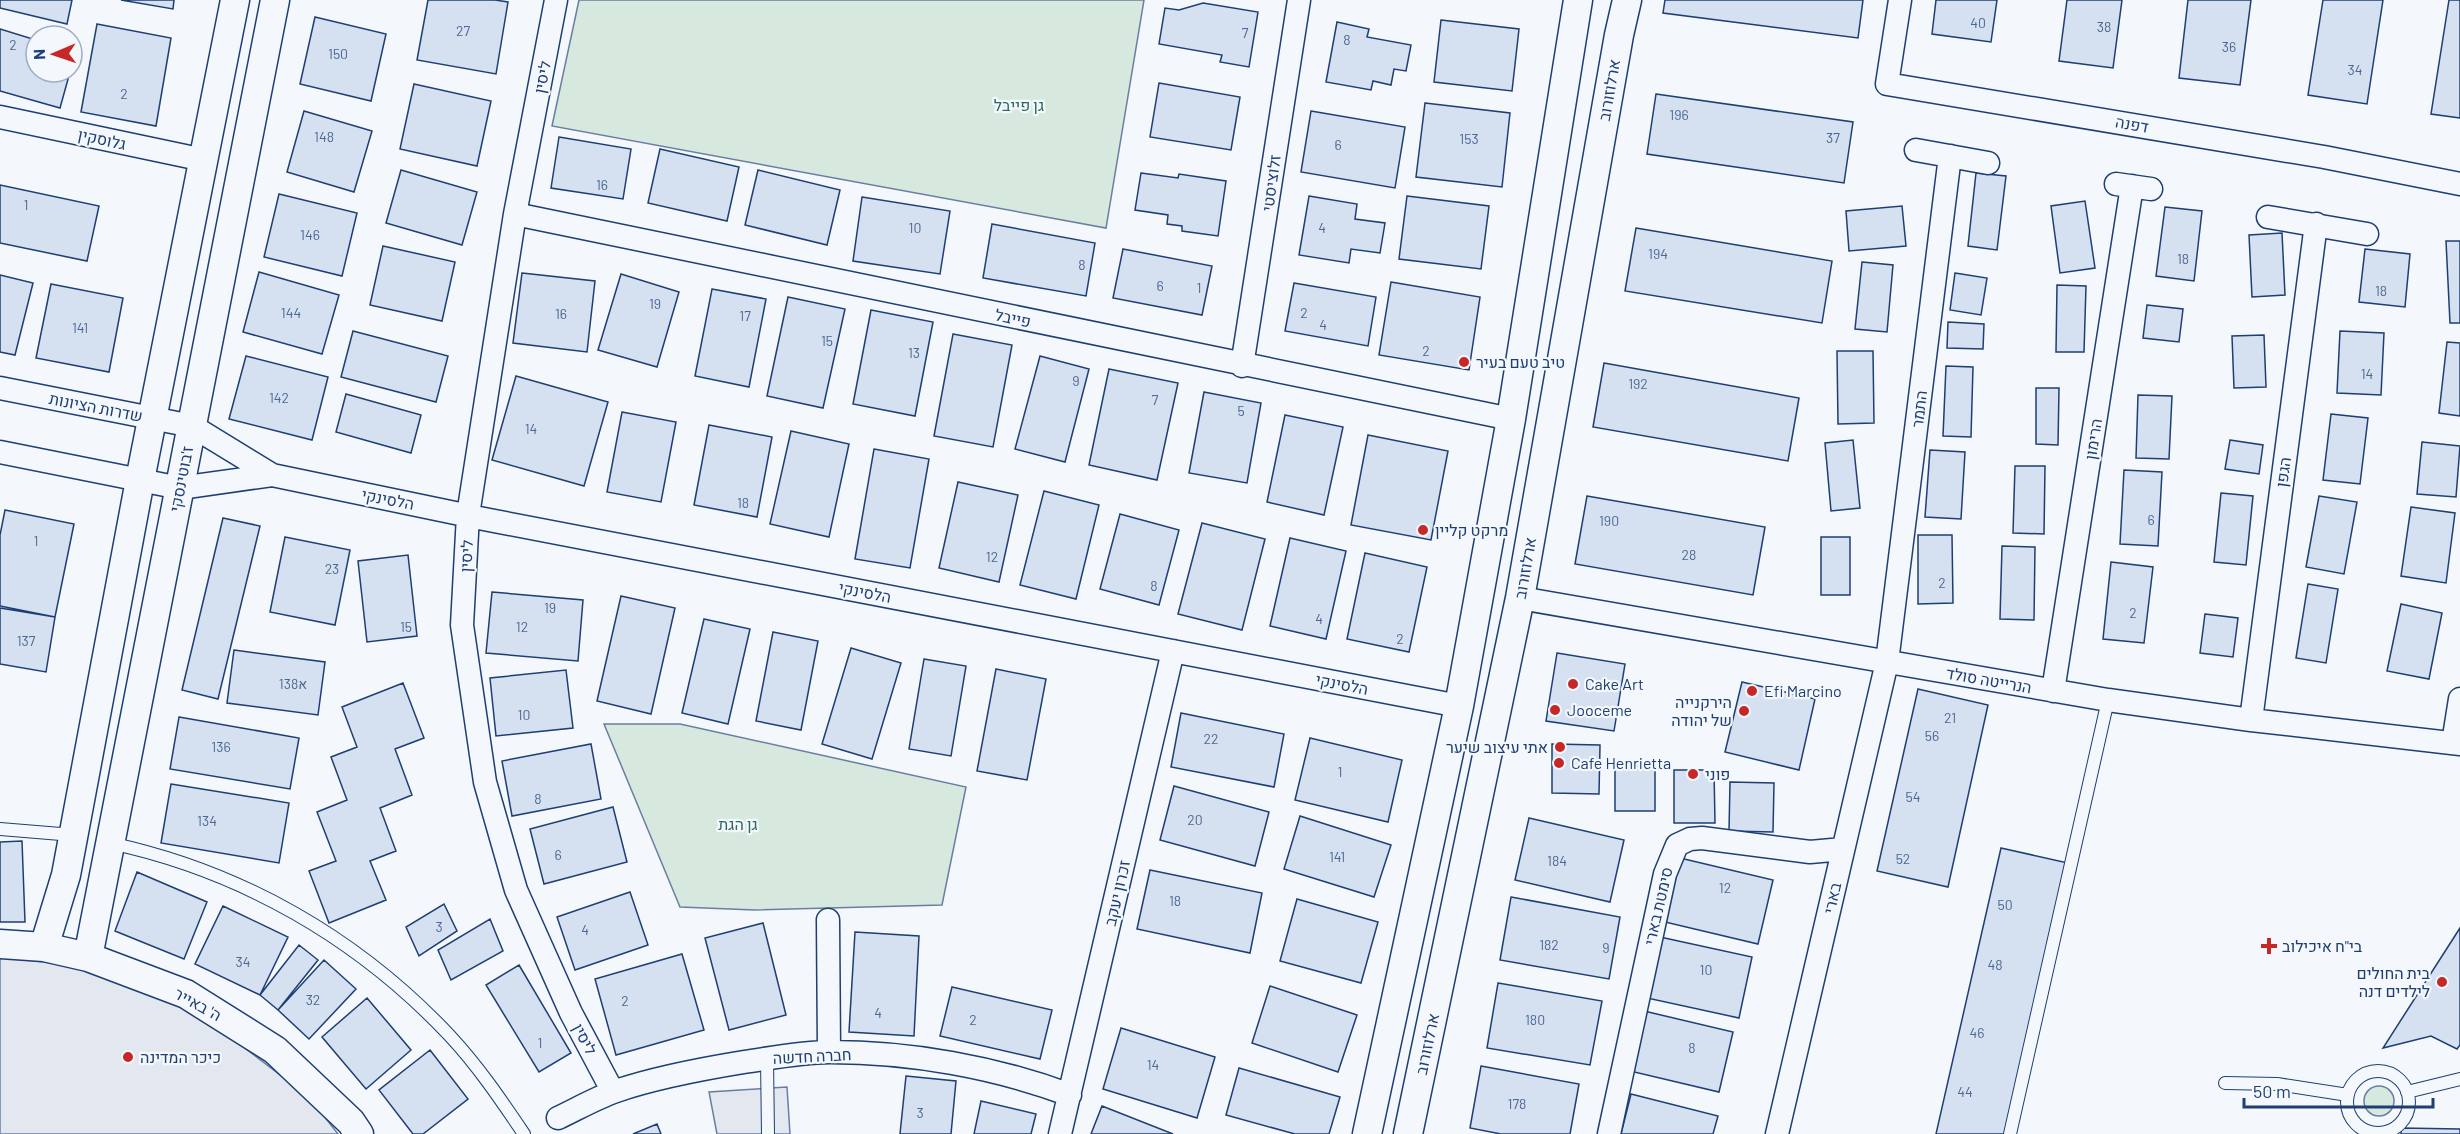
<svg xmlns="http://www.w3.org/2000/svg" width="2460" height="1134" viewBox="0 0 2460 1134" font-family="Barlow,Heebo,sans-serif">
	<rect width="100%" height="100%" fill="#f4f7fb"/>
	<path fill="#d7e8df" stroke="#687fa3" stroke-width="1.5" d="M 579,0 L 1144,0 L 1106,228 L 552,126 Z
		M 604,724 L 680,724 L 966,787 L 942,905 L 755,910 L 680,907 Z
		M2364 1101a15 15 0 1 1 30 0a15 15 0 1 1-30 0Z"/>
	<path fill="#e3e8f0" stroke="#687fa3" stroke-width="1.5" d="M 0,957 L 79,966 L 203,1016 L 309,1097 L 338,1134 L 0,1134 Z
		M 787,1087 L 790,1134 L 717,1134 L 709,1092 Z"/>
	<path fill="#d5e0f0" stroke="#1d3f73" stroke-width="1.5" d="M 0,0 L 72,0 L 67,24 L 0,8 Z
		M 121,0 L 174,0 L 173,9 Z
		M 428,0 L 495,0 L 508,2 L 496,74 L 417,60 Z
		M 1665,0 L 1863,0 L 1858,38 L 1663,13 Z
		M 1936,0 L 1997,0 L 1991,42 L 1932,34 Z
		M 2067,0 L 2122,0 L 2113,68 L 2059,61 Z
		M 2188,0 L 2251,0 L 2240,85 L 2179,78 Z
		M 2323,0 L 2383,0 L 2367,104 L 2308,95 Z
		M 2449,0 L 2460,0 L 2460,118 L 2431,114 Z
		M 1203,3 L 1258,12 L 1249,67 L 1220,62 L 1222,55 L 1159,44 L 1165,8 L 1179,10 Z
		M 315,17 L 386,34 L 371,101 L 300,84 Z
		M 1441,20 L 1519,29 L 1512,91 L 1434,82 Z
		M 1337,22 L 1369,29 L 1367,37 L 1411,45 L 1406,71 L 1394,69 L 1391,85 L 1373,81 L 1371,90 L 1326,82 Z
		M 97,24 L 171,38 L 156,126 L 81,112 Z
		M 0,29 L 36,40 L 36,72 L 70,72 L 60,108 L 0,91 Z
		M 1159,83 L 1240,97 L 1231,150 L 1150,137 Z
		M 414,84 L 491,101 L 477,166 L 400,149 Z
		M 1656,94 L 1853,122 L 1844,183 L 1647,154 Z
		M 1425,103 L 1510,113 L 1502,187 L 1416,177 Z
		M 304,111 L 372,131 L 354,192 L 287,172 Z
		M 1311,111 L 1405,127 L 1395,188 L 1301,172 Z
		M 559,137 L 631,149 L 623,199 L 551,188 Z
		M 660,149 L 739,167 L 727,221 L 648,203 Z
		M 401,170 L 477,192 L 462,245 L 386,223 Z
		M 758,170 L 840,190 L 827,245 L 745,225 Z
		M 1141,173 L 1178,178 L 1179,174 L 1226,181 L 1218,236 L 1182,231 L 1182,226 L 1167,224 L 1168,215 L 1135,210 Z
		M 1976,173 L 2006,176 L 1997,250 L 1968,246 Z
		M 0,185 L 99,206 L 87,261 L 0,243 Z
		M 279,194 L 357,213 L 342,276 L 264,257 Z
		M 1309,196 L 1357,204 L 1355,219 L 1385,223 L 1380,253 L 1351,249 L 1349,263 L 1299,255 Z
		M 1407,196 L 1489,206 L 1481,269 L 1399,259 Z
		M 862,197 L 950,211 L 940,274 L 853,261 Z
		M 2085,201 L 2095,268 L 2060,273 L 2051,206 Z
		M 1902,206 L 1906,246 L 1849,251 L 1846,211 Z
		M 2165,207 L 2202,211 L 2194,281 L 2156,276 Z
		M 992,224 L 1095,243 L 1086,296 L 983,278 Z
		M 1636,228 L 1832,261 L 1822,323 L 1625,291 Z
		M 2282,233 L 2285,295 L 2252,297 L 2249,235 Z
		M 2446,241 L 2460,241 L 2460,323 L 2450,323 Z
		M 383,246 L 455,262 L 442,321 L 370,305 Z
		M 1123,249 L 1212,266 L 1202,315 L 1113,298 Z
		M 2365,249 L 2410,254 L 2405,307 L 2359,302 Z
		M 1862,262 L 1893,265 L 1887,332 L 1855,329 Z
		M 259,272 L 339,295 L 322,354 L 243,332 Z
		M 522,273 L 595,281 L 587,352 L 513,343 Z
		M 1955,273 L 1987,278 L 1981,315 L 1950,310 Z
		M 621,274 L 679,292 L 657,367 L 598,350 Z
		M 0,275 L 33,283 L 15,355 L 0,352 Z
		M 1391,282 L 1480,297 L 1469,370 L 1379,355 Z
		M 1294,283 L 1376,297 L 1368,346 L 1285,331 Z
		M 51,284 L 123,298 L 109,372 L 36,358 Z
		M 2057,285 L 2086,286 L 2084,352 L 2056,352 Z
		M 712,289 L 766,299 L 749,387 L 695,376 Z
		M 788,297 L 845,309 L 823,408 L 767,396 Z
		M 2147,305 L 2183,309 L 2179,342 L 2143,338 Z
		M 871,310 L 933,322 L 915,416 L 853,404 Z
		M 1948,322 L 1984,324 L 1983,349 L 1947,348 Z
		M 353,331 L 448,356 L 436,402 L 341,377 Z
		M 2340,331 L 2384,333 L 2381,395 L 2337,393 Z
		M 953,334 L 1012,345 L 993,447 L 934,436 Z
		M 2264,335 L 2266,387 L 2234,388 L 2232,336 Z
		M 2447,342 L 2460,343 L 2460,416 L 2439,413 Z
		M 1837,351 L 1873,351 L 1874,423 L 1838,424 Z
		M 246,356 L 328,377 L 312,440 L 229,419 Z
		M 1040,356 L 1089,369 L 1065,462 L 1015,449 Z
		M 1604,363 L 1799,398 L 1788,461 L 1593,427 Z
		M 1946,366 L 1973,367 L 1971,437 L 1943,436 Z
		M 1109,369 L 1178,383 L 1157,480 L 1089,465 Z
		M 516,376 L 608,402 L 584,486 L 492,460 Z
		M 2036,388 L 2059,388 L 2058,445 L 2036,444 Z
		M 1204,392 L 1261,403 L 1247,483 L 1189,473 Z
		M 346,394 L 421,415 L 411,453 L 336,432 Z
		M 2138,395 L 2172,396 L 2169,459 L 2136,458 Z
		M 622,412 L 676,422 L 661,502 L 607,492 Z
		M 2331,414 L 2368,418 L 2360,484 L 2323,480 Z
		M 1285,415 L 1343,427 L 1324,515 L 1267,502 Z
		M 709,425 L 772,437 L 757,517 L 694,505 Z
		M 791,431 L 849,444 L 829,537 L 770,524 Z
		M 1368,435 L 1448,451 L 1431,540 L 1351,525 Z
		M 1853,440 L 1860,508 L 1831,511 L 1825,443 Z
		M 2230,440 L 2263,445 L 2259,474 L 2225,469 Z
		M 2422,442 L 2460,446 L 2456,497 L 2417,494 Z
		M 874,449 L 929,459 L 910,568 L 855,559 Z
		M 1930,450 L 1965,452 L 1961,519 L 1925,517 Z
		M 2015,466 L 2045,466 L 2044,534 L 2013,533 Z
		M 2124,470 L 2162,472 L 2158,546 L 2120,544 Z
		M 958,482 L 1018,495 L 999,582 L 939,568 Z
		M 1044,491 L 1099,505 L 1076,599 L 1020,585 Z
		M 2221,493 L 2253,496 L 2246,565 L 2214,562 Z
		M 1587,496 L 1765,527 L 1753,595 L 1575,564 Z
		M 2319,496 L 2357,502 L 2344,574 L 2306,567 Z
		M 2411,507 L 2455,513 L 2446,583 L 2401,576 Z
		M 5,510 L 74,524 L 55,617 L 0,606 L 0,535 Z
		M 1120,514 L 1179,530 L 1159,605 L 1100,589 Z
		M 223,518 L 260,526 L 218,699 L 182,690 Z
		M 1202,523 L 1265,539 L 1242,630 L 1178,614 Z
		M 1918,535 L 1952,535 L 1953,603 L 1918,604 Z
		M 285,537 L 350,550 L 335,625 L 270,612 Z
		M 1821,537 L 1850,537 L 1850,595 L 1821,595 Z
		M 1290,538 L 1346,551 L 1326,639 L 1270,626 Z
		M 2002,546 L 2035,547 L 2034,620 L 2000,619 Z
		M 1365,553 L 1427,567 L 1409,652 L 1347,639 Z
		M 408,555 L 417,636 L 367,642 L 358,561 Z
		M 2111,562 L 2153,567 L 2144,643 L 2103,639 Z
		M 2308,584 L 2338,589 L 2326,663 L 2296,658 Z
		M 492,592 L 583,600 L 578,661 L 486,653 Z
		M 621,596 L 675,608 L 651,714 L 597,701 Z
		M 2401,604 L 2442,613 L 2429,679 L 2387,671 Z
		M 0,608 L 55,617 L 46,672 L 0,664 Z
		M 2205,614 L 2238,618 L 2233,657 L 2200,653 Z
		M 704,619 L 750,629 L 728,724 L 682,713 Z
		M 773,632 L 818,641 L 801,730 L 756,721 Z
		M 851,648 L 901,663 L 872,759 L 822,744 Z
		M 234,650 L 325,662 L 318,715 L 227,703 Z
		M 1557,653 L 1625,664 L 1614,731 L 1546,721 Z
		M 924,659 L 966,666 L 951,756 L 909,749 Z
		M 996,669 L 1046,679 L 1027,780 L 977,771 Z
		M 566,670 L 573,728 L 496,736 L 490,678 Z
		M 1742,682 L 1815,699 L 1799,770 L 1725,752 Z
		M 403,683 L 424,738 L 395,749 L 412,795 L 380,808 L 396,851 L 370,861 L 386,900 L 329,923 L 309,871 L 336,861 L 317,812 L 347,800 L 331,757 L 357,747 L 342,707 Z
		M 1918,689 L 1988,705 L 1948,887 L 1877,871 Z
		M 1181,713 L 1284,734 L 1274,787 L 1171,767 Z
		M 179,717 L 299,738 L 290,789 L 170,769 Z
		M 1310,738 L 1402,760 L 1388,822 L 1295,800 Z
		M 591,744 L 601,799 L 512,816 L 502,761 Z
		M 1552,744 L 1600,745 L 1599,794 L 1552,793 Z
		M 1615,766 L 1655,766 L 1655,811 L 1615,811 Z
		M 1674,770 L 1714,770 L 1715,823 L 1674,823 Z
		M 1730,782 L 1774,783 L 1773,832 L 1729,831 Z
		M 171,784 L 289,803 L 279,863 L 161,843 Z
		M 1174,786 L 1269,812 L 1255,866 L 1160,840 Z
		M 613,807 L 627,862 L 544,884 L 530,829 Z
		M 1300,816 L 1391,845 L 1374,897 L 1284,869 Z
		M 1529,818 L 1624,840 L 1610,902 L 1515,880 Z
		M 22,841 L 25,922 L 0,922 L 0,842 Z
		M 2001,848 L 2068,863 L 2007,1134 L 1936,1134 Z
		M 1680,858 L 1773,880 L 1758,944 L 1665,922 Z
		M 1150,870 L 1262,893 L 1250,953 L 1137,929 Z
		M 137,872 L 207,902 L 184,959 L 115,931 Z
		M 630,892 L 648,945 L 575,970 L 557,917 Z
		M 1511,897 L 1620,917 L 1609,979 L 1500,960 Z
		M 1297,899 L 1378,922 L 1361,983 L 1280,961 Z
		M 444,904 L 457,931 L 419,956 L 406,927 Z
		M 223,906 L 288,937 L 260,995 L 195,964 Z
		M 490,919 L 503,951 L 451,980 L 438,950 Z
		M 763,923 L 786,1015 L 729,1030 L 705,938 Z
		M 2460,928 L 2460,1045 L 2457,1049 L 2431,1036 L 2383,1048 Z
		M 855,932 L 919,936 L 914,1036 L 849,1032 Z
		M 1660,937 L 1752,957 L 1739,1018 L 1647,998 Z
		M 299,945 L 318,960 L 278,1010 L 260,995 Z
		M 682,954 L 704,1030 L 616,1055 L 595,979 Z
		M 324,960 L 356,989 L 309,1039 L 278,1010 Z
		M 519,965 L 571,1053 L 539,1072 L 486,985 Z
		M 1498,983 L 1602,1001 L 1590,1065 L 1487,1048 Z
		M 1270,986 L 1357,1015 L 1338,1072 L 1252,1043 Z
		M 952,987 L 1052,1010 L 1040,1059 L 940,1036 Z
		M 367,998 L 411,1050 L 366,1089 L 322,1037 Z
		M 1644,1011 L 1733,1032 L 1719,1092 L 1630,1071 Z
		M 1121,1028 L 1215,1057 L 1197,1118 L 1103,1089 Z
		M 430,1050 L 468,1099 L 423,1134 L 413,1134 L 379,1090 Z
		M 1481,1066 L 1579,1084 L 1570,1134 L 1501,1134 L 1470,1128 Z
		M 1239,1068 L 1340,1097 L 1329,1134 L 1295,1134 L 1226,1115 Z
		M 906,1076 L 956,1081 L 951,1134 L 900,1134 Z
		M 1631,1094 L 1718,1116 L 1713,1134 L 1621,1134 Z
		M 981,1101 L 1036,1114 L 1031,1134 L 974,1134 Z
		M 1102,1106 L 1173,1134 L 1091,1134 Z
		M 657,1124 L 661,1134 L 633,1134 Z
		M 2401,1128 L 2460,1129 L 2460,1134 L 2401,1134 Z"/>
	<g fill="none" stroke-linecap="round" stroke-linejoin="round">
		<defs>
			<path id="service" d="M 0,829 L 73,835
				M 110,843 C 241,871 358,938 450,1036 C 478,1066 501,1100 524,1134
				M 767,1059 L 768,1134
				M2347 1102a31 31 0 1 1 62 0a31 31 0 1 1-62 0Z
				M 2225,1083 L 2277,1084 L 2348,1095
				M 2407,1092 L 2460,1079
				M 2010,1134 L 2108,700"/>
			<path id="minor" d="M 556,0 L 515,214 L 468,515 L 462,625 L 485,782 L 516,890 L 571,1013 L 613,1092
				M 1900,0 L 1887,84 L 2324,157 L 2460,184
				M 0,117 L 204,160
				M 1916,150 L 1988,163
				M 2116,184 L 2151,189
				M 515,214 L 1511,419
				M 2268,217 L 2367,234
				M 1242,366 L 1299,0
				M 0,388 L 192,426 L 272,475
				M 0,452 L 180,488 L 272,475 L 484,519 L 1459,706
				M 1520,598 L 2108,700 L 2251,720 L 2460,744
				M 2053,691 L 2132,186
				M 2251,720 L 2316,224
				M 2453,743 L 2460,699
				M 828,920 L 829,1052
				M 558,1118 C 577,1109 596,1098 616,1091 C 657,1077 701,1069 744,1062 C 772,1058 802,1052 830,1052 C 910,1052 995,1067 1070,1095
				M 1060,1134 L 1173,651
				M 1609,1134 L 1665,874 L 1677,845 L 1690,839 L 1702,838 L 1810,852 L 1843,849
				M 1777,1134 L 1887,662 L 1950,156"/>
			<path id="tertiary" d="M 0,944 L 44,947 L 88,957 L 186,994 L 275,1050 L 351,1122 L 359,1134
				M 44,947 L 66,875 L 140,480 L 235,0
				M 88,957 L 275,0
				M 1367,1134 L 1459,706 L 1511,419 L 1578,0
				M 1408,1134 L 1520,598 L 1619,35 L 1627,0"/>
		</defs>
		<use href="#service" stroke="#1d3f73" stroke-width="14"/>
		<use href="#minor" stroke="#1d3f73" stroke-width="25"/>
		<use href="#tertiary" stroke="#1d3f73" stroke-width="31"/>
		<use href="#service" stroke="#f4f7fb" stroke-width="12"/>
		<use href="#minor" stroke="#f4f7fb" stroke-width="22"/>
		<use href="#tertiary" stroke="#f4f7fb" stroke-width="28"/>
	</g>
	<g fill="#c62828" stroke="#f4f7fb" stroke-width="2">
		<circle cx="1464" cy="362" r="6"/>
		<circle cx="1423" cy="530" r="6"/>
		<circle cx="1573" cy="684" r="6"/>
		<circle cx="1752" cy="691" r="6"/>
		<circle cx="1555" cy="710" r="6"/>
		<circle cx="1744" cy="711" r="6"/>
		<circle cx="1560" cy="747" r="6"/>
		<circle cx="1559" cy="763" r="6"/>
		<circle cx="1693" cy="774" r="6"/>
		<path d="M2266 937h6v6h6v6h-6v6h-6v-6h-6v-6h6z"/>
		<circle cx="2442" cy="982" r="6"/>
		<circle cx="128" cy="1057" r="6"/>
	</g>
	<g text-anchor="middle" stroke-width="4.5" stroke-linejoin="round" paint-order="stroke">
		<g font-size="14" fill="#4b6792">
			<text x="1978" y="28">40</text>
			<text x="2104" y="32">38</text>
			<text x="463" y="36">27</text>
			<text x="1245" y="38">7</text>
			<text x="1347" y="45">8</text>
			<text x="13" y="50">2</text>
			<text x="2229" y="52">36</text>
			<text x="338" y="59">150</text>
			<text x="2355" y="75">34</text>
			<text x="124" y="99">2</text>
			<text x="1679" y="120">196</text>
			<text x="324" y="142">148</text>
			<text x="1833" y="143">37</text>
			<text x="1469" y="144">153</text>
			<text x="1338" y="150">6</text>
			<text x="602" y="190">16</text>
			<text x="26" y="210">1</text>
			<text x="915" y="233">10</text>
			<text x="1322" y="233">4</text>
			<text x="310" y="240">146</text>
			<text x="1658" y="259">194</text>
			<text x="2183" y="264">18</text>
			<text x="1082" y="270">8</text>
			<text x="1160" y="291">6</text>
			<text x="1199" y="293">1</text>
			<text x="2381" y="296">18</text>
			<text x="655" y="309">19</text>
			<text x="291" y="318">144</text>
			<text x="1304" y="318">2</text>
			<text x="561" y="319">16</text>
			<text x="745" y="321">17</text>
			<text x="1323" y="330">4</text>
			<text x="80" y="333">141</text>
			<text x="827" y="346">15</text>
			<text x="1426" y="356">2</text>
			<text x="914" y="358">13</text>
			<text x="2367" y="379">14</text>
			<text x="1076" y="386">9</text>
			<text x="1638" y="389">192</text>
			<text x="279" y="403">142</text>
			<text x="1155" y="405">7</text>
			<text x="1241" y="416">5</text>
			<text x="531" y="434">14</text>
			<text x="743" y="508">18</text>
			<text x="2151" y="525">6</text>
			<text x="1609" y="526">190</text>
			<text x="36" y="546">1</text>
			<text x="1689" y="560">28</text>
			<text x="992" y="562">12</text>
			<text x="332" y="574">23</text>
			<text x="1942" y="588">2</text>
			<text x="1154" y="591">8</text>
			<text x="550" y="613">19</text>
			<text x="2133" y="618">2</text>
			<text x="1319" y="624">4</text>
			<text x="406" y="632">15</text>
			<text x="522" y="632">12</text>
			<text x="1400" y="644">2</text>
			<text x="26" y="646">137</text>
			<text x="293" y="689">138א</text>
			<text x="524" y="720">10</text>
			<text x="1950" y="723">21</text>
			<text x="1932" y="741">56</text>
			<text x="1211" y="744">22</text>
			<text x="221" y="752">136</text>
			<text x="1340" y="777">1</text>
			<text x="1913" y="802">54</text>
			<text x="538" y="804">8</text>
			<text x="1195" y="825">20</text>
			<text x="207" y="826">134</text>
			<text x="558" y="860">6</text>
			<text x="1337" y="862">141</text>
			<text x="1903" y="864">52</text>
			<text x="1557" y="866">184</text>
			<text x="1725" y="893">12</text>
			<text x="1175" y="906">18</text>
			<text x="2005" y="910">50</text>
			<text x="439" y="932">3</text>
			<text x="585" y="935">4</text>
			<text x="1549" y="950">182</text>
			<text x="1606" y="953">9</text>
			<text x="243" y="967">34</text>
			<text x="1995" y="970">48</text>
			<text x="1706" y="975">10</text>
			<text x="313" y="1005">32</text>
			<text x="625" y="1006">2</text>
			<text x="878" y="1018">4</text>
			<text x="973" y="1025">2</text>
			<text x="1535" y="1025">180</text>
			<text x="1977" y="1038">46</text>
			<text x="540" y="1048">1</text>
			<text x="1692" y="1053">8</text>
			<text x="1153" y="1070">14</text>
			<text x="1965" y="1097">44</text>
			<text x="1517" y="1109">178</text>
			<text x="920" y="1118">3</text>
		</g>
		<g font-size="16" fill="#1d3f73" stroke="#f4f7fb">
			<text transform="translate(542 77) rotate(-79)" y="6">ליסין</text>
			<text transform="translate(1609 90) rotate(-80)" y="6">ארלוזורוב</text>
			<text transform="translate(2132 124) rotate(10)" y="6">דפנה</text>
			<text transform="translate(102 139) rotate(12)" y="6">גלוסקין</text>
			<text transform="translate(1271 183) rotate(-82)" y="6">זלוציסטי</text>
			<text transform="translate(1013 318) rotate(12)" y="6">פייבל</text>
			<text transform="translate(96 407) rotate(11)" y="6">שדרות הציונות</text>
			<text transform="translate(1919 409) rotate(-83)" y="6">התמר</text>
			<text transform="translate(2093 439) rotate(-81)" y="6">הרימון</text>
			<text transform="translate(2283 472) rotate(-82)" y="6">הגפן</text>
			<text transform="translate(181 479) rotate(-79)" y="6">ז'בוטינסקי</text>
			<text transform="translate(388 499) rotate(11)" y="6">הלסינקי</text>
			<text transform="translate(466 556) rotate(-87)" y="6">ליסין</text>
			<text transform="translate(1525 568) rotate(-80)" y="6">ארלוזורוב</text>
			<text transform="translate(865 592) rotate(11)" y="6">הלסינקי</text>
			<text transform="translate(1989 680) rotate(10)" y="6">הנרייטה סולד</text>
			<text transform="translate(1342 684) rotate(11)" y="6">הלסינקי</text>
			<text transform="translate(1117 893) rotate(-77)" y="6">זכרון יעקב</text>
			<text transform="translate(1832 898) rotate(-77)" y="6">בארי</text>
			<text transform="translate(1658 906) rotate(-77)" y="6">סימטת בארי</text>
			<text transform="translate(198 1004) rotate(29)" y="6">ה' באייר</text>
			<text transform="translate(585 1039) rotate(62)" y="6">ליסין</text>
			<text transform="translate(1427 1044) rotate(-78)" y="6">ארלוזורוב</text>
			<text transform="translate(812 1056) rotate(-3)" y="6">חברה חדשה</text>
		</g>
		<g font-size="16" fill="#2c6c60" stroke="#f4f7fb">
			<text x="1019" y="111">גן פייבל</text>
			<text x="738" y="830">גן הגת</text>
		</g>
		<g font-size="16" fill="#1d3f73" stroke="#f4f7fb" text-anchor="start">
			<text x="1476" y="368">טיב טעם בעיר</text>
			<text x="1435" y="536">מרקט קליין</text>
			<text x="1585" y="690">Cake Art</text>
			<text x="1764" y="697">Efi Marcino</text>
			<text x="1732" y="708" text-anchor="end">הירקנייה<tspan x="1732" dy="18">של יהודה</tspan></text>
			<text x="1567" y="716">Jooceme</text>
			<text x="1548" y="753" text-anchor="end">אתי עיצוב שיער</text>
			<text x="1571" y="769">Cafe Henrietta</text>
			<text x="1705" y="780">פוני</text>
			<text x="2282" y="952">בי"ח איכילוב</text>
			<text x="2430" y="979" text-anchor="end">בית החולים<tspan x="2430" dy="18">לילדים דנה</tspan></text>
			<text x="140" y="1063">כיכר המדינה</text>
		</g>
	</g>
	<g transform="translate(54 54) rotate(268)"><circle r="28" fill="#f4f7fb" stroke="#9eadc5" stroke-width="1.5"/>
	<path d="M0-4.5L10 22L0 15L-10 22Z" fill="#c62828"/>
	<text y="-9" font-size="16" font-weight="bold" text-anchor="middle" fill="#1d3f73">N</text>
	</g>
	<path d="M2244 1098v9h189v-9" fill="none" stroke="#1d3f73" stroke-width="3"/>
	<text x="2253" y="1098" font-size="18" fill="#1d3f73" stroke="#f4f7fb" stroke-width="4.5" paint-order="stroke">50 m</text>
</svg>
